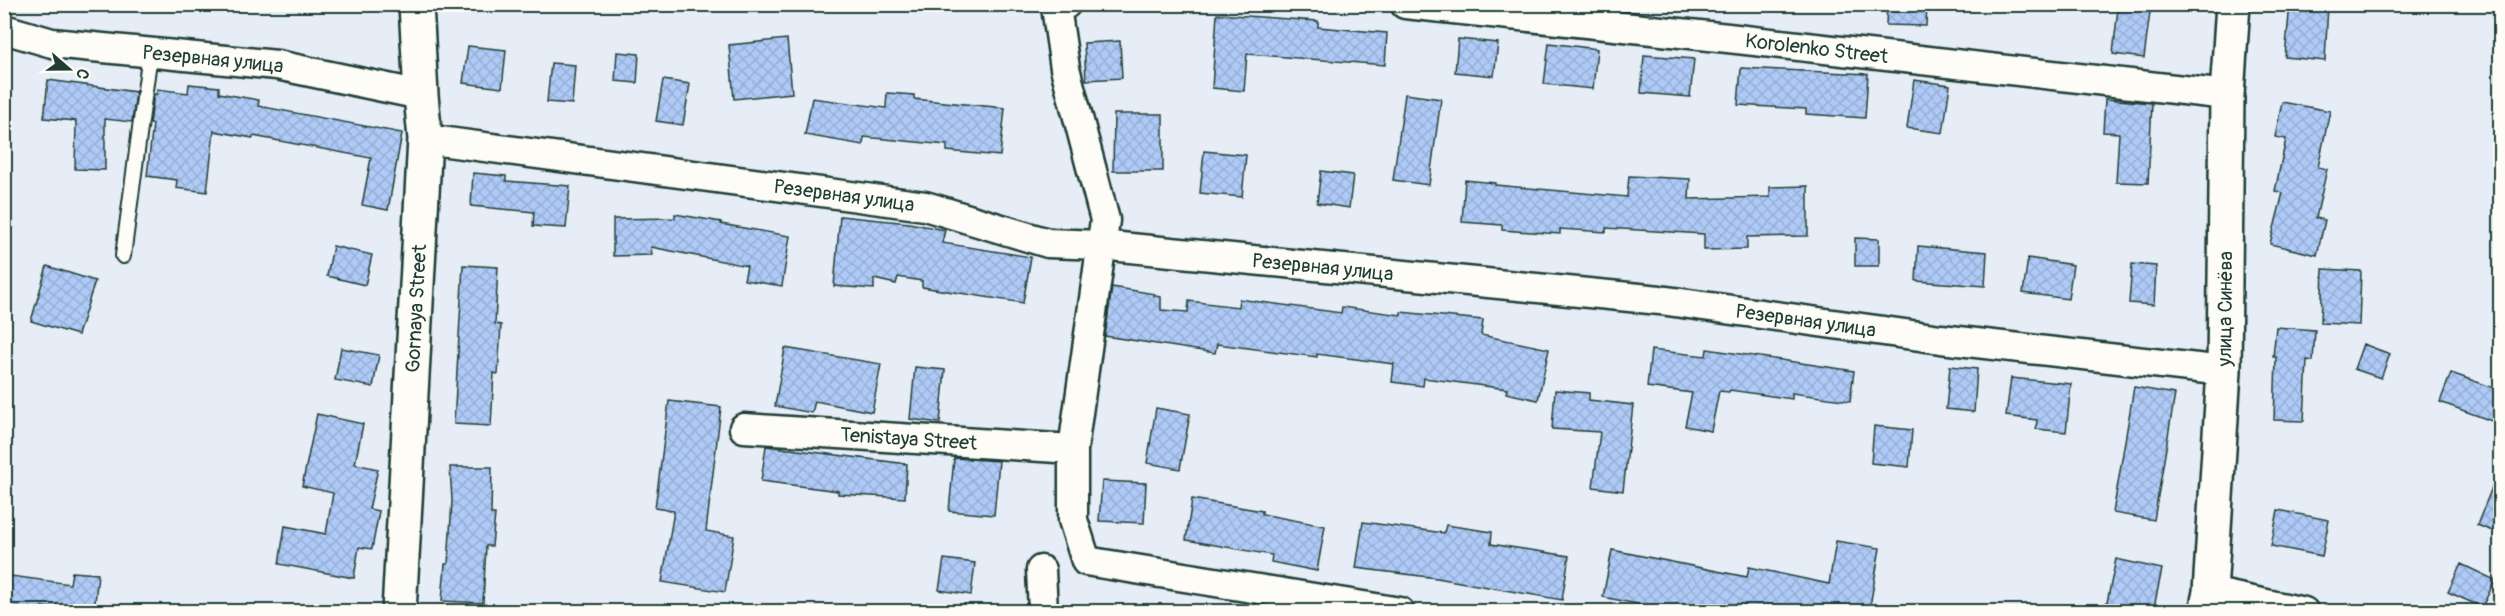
<svg xmlns="http://www.w3.org/2000/svg" width="2505" height="616" viewBox="0 0 2505 616" font-family="Pangolin,sans-serif">
	<defs>
		<pattern id="building-cross-hatch" width="8" height="8" patternUnits="userSpaceOnUse" patternTransform="scale(1.5)"><rect width="8" height="8" fill="#afcaf7"/><path d="M0 0l8 8M0 8l8-8" fill="none" stroke="#96aed4"/></pattern>
	</defs>
	<rect width="100%" height="100%" fill="#e6edf7"/>
	<filter id="ink" filterUnits="userSpaceOnUse"><feTurbulence type="fractalNoise" baseFrequency=".0167" numOctaves="2"/><feDisplacementMap in="SourceGraphic" scale="12" xChannelSelector="R" yChannelSelector="G"/><feConvolveMatrix kernelMatrix="1 2 1 2 8 2 1 2 1" color-interpolation-filters="sRGB"/></filter>
	<g filter="url(#ink)">
		<path fill="url(#building-cross-hatch)" stroke="#1f3d34" stroke-width="1.5" d="M 1887,4 L 1927,4 L 1926,26 L 1886,25 Z
			M 2290,4 L 2328,4 L 2325,61 L 2285,57 Z
			M 2118,8 L 2150,12 L 2144,58 L 2113,54 Z
			M 1217,14 L 1318,21 L 1318,27 L 1387,33 L 1385,65 L 1247,54 L 1244,91 L 1212,88 Z
			M 787,39 L 792,93 L 734,99 L 729,45 Z
			M 1458,39 L 1498,43 L 1494,76 L 1455,72 Z
			M 1120,41 L 1122,78 L 1086,80 L 1084,43 Z
			M 1549,43 L 1597,49 L 1593,89 L 1544,84 Z
			M 468,46 L 506,50 L 502,88 L 463,83 Z
			M 617,52 L 639,54 L 637,83 L 615,81 Z
			M 1644,55 L 1694,59 L 1690,97 L 1641,93 Z
			M 551,63 L 575,65 L 572,104 L 547,102 Z
			M 1741,68 L 1868,74 L 1865,118 L 1806,114 L 1806,109 L 1738,105 Z
			M 48,80 L 136,92 L 132,122 L 105,119 L 105,170 L 75,169 L 76,121 L 44,118 Z
			M 663,80 L 690,84 L 683,125 L 656,121 Z
			M 1914,80 L 1950,85 L 1943,133 L 1907,128 Z
			M 189,84 L 219,87 L 219,93 L 259,100 L 258,106 L 402,133 L 388,210 L 362,205 L 371,158 L 253,136 L 253,138 L 214,131 L 207,192 L 176,188 L 177,180 L 147,176 L 153,124 L 150,124 L 154,94 L 157,94 L 157,89 L 188,93 Z
			M 887,93 L 914,95 L 914,99 L 1005,108 L 1000,156 L 947,151 L 947,145 L 864,137 L 863,145 L 805,135 L 812,98 L 886,108 Z
			M 1405,94 L 1441,99 L 1429,185 L 1393,180 Z
			M 2105,99 L 2152,103 L 2148,183 L 2116,182 L 2119,133 L 2103,132 Z
			M 2282,102 L 2330,111 L 2318,167 L 2327,169 L 2316,218 L 2325,220 L 2317,255 L 2270,244 L 2283,193 L 2275,191 L 2286,139 L 2275,137 Z
			M 1114,114 L 1163,114 L 1163,171 L 1113,171 Z
			M 1204,151 L 1246,155 L 1242,197 L 1200,193 Z
			M 1321,171 L 1353,175 L 1349,208 L 1317,203 Z
			M 473,173 L 506,176 L 506,181 L 570,186 L 566,228 L 533,226 L 534,212 L 471,206 Z
			M 1629,176 L 1690,179 L 1689,199 L 1770,197 L 1770,187 L 1808,186 L 1808,236 L 1747,237 L 1747,249 L 1704,250 L 1704,234 L 1606,228 L 1606,232 L 1560,229 L 1560,234 L 1502,230 L 1502,225 L 1462,222 L 1465,180 L 1495,183 L 1495,185 L 1627,197 Z
			M 675,214 L 721,222 L 721,224 L 790,236 L 782,286 L 744,280 L 747,266 L 651,247 L 652,255 L 613,256 L 613,219 L 675,218 Z
			M 840,216 L 909,223 L 945,230 L 942,243 L 1031,257 L 1023,303 L 922,287 L 922,281 L 898,277 L 896,284 L 874,279 L 874,289 L 834,286 Z
			M 1855,238 L 1879,239 L 1879,266 L 1855,266 Z
			M 333,246 L 372,255 L 365,285 L 327,276 Z
			M 1918,246 L 1987,252 L 1985,286 L 1916,281 Z
			M 2028,258 L 2073,265 L 2068,299 L 2023,293 Z
			M 2132,264 L 2156,266 L 2154,305 L 2129,303 Z
			M 463,265 L 498,267 L 495,324 L 501,325 L 498,374 L 494,373 L 491,426 L 454,424 Z
			M 47,266 L 95,281 L 78,335 L 31,321 Z
			M 2323,269 L 2361,271 L 2359,325 L 2321,323 Z
			M 1112,287 L 1155,294 L 1154,296 L 1161,297 L 1161,310 L 1188,312 L 1189,301 L 1238,307 L 1239,299 L 1341,313 L 1342,307 L 1401,315 L 1401,312 L 1483,320 L 1481,335 L 1549,349 L 1538,400 L 1506,393 L 1507,389 L 1424,378 L 1423,386 L 1392,382 L 1394,364 L 1317,354 L 1317,357 L 1217,344 L 1215,353 L 1105,336 Z
			M 2276,327 L 2315,330 L 2313,361 L 2307,360 L 2304,421 L 2274,420 L 2276,357 L 2273,357 Z
			M 2363,344 L 2390,354 L 2381,378 L 2354,369 Z
			M 341,348 L 379,355 L 373,387 L 335,380 Z
			M 785,348 L 881,364 L 872,412 L 815,401 L 812,413 L 775,406 Z
			M 1707,349 L 1854,371 L 1850,401 L 1792,393 L 1792,399 L 1730,390 L 1729,392 L 1719,391 L 1711,431 L 1685,426 L 1692,393 L 1647,387 L 1651,350 L 1706,356 Z
			M 1950,366 L 1977,369 L 1974,412 L 1946,409 Z
			M 915,367 L 945,370 L 940,423 L 910,419 Z
			M 2451,373 L 2500,390 L 2500,424 L 2440,402 Z
			M 2011,378 L 2071,384 L 2066,432 L 2036,429 L 2037,420 L 2006,416 Z
			M 2134,387 L 2175,394 L 2154,520 L 2113,513 Z
			M 1555,390 L 1589,393 L 1589,400 L 1633,405 L 1623,491 L 1593,487 L 1600,432 L 1552,429 Z
			M 669,401 L 721,407 L 706,531 L 734,536 L 725,592 L 662,582 L 674,511 L 655,508 Z
			M 1156,408 L 1190,414 L 1180,469 L 1147,463 Z
			M 317,414 L 363,424 L 355,464 L 378,469 L 369,509 L 379,511 L 372,549 L 359,547 L 354,578 L 279,564 L 285,526 L 326,534 L 333,493 L 302,486 Z
			M 1874,426 L 1912,430 L 1909,467 L 1871,463 Z
			M 766,446 L 907,464 L 905,498 L 838,494 L 838,491 L 761,481 Z
			M 954,458 L 999,461 L 994,515 L 949,511 Z
			M 450,467 L 492,467 L 491,514 L 495,514 L 492,546 L 486,546 L 483,603 L 442,601 L 445,564 L 448,564 L 452,501 Z
			M 2499,470 L 2500,470 L 2500,534 L 2477,525 Z
			M 1102,481 L 1146,483 L 1144,523 L 1099,521 Z
			M 1192,499 L 1262,511 L 1262,514 L 1325,526 L 1317,571 L 1271,562 L 1272,555 L 1186,540 Z
			M 2278,510 L 2329,520 L 2322,556 L 2271,546 Z
			M 1363,522 L 1444,533 L 1446,525 L 1492,532 L 1491,544 L 1569,556 L 1562,600 L 1437,578 L 1356,568 Z
			M 1836,541 L 1880,548 L 1869,612 L 1675,612 L 1603,597 L 1612,550 L 1747,577 L 1749,567 L 1829,584 Z
			M 944,559 L 975,563 L 971,595 L 939,590 Z
			M 2116,559 L 2162,569 L 2153,612 L 2105,612 Z
			M 2461,564 L 2495,580 L 2482,607 L 2448,592 Z
			M 72,572 L 98,574 L 94,612 L 42,607 L 41,612 L 4,612 L 4,575 L 70,584 Z"/>
		<g fill="none" stroke-linecap="round" stroke-linejoin="round">
			<defs>
				<path id="lane" d="M 123,256 L 150,53"/>
				<g id="street">
					<path d="M 1066,4 L 1056,7 L 1065,68 L 1105,220 L 1073,449 L 1073,520 L 1086,561 L 1400,612"/>
					<path id="s1" d="M 1405,4 L 1728,38 L 2227,95"/>
					<path id="s2" d="M 4,29 L 52,43 L 277,65 L 421,95"/>
					<path id="s3" d="M 425,139 L 925,206 L 1048,243 L 1100,245 L 1660,300 L 1941,339 L 2224,371"/>
					<path id="s4" d="M 744,428 L 1073,449"/>
					<path d="M 1041,570 L 1043,612"/>
					<path d="M 2210,592 L 2304,612"/>
				</g>
				<g id="secondary">
					<path id="s5" d="M 399,612 L 425,139 L 421,95 L 416,4"/>
					<path id="s6" d="M 2206,612 L 2210,592 L 2224,371 L 2227,95 L 2233,4"/>
				</g>
			</defs>
			<use href="#lane" stroke="#1f3d34" stroke-width="18"/>
			<use href="#street" stroke="#1f3d34" stroke-width="33"/>
			<use href="#secondary" stroke="#1f3d34" stroke-width="38"/>
			<use href="#lane" stroke="#fdfcf7" stroke-width="14"/>
			<use href="#street" stroke="#fdfcf7" stroke-width="28"/>
			<use href="#secondary" stroke="#fdfcf7" stroke-width="33"/>
		</g>
	</g>
	<g text-anchor="middle" stroke-width="4.5" stroke-linejoin="round" paint-order="stroke">
		<g font-size="20" fill="#1f3d34" stroke="#fdfcf7">
			<text dy="7" stroke="none"><textPath href="#s1" startOffset="414">Korolenko Street</textPath></text>
			<text dy="7" stroke="none"><textPath href="#s2" startOffset="212">Резервная улица</textPath></text>
			<text dy="7" stroke="none"><textPath href="#s3" startOffset="423">Резервная улица</textPath></text>
			<text dy="7" stroke="none"><textPath href="#s3" startOffset="909">Резервная улица</textPath></text>
			<text dy="7" stroke="none"><textPath href="#s5" startOffset="304">Gornaya Street</textPath></text>
			<text dy="7" stroke="none"><textPath href="#s6" startOffset="304">улица Синёва</textPath></text>
			<text dy="7" stroke="none"><textPath href="#s3" startOffset="1395">Резервная улица</textPath></text>
			<text dy="7" stroke="none"><textPath href="#s4" startOffset="165">Tenistaya Street</textPath></text>
		</g>
	</g>
	<rect width="2505" height="616" fill="none" stroke="#fdfcf7" stroke-width="24"/>
	<rect x="12" y="12" width="2481" height="592" fill="none" stroke="#1f3d34" stroke-width="2" filter="url(#ink)"/>
	<g transform="translate(69 69) rotate(110)" stroke="#fdfcf7" stroke-width="4.5" paint-order="stroke">
	<path d="M0-4.5L10 22L0 15L-10 22Z" fill="#1f3d34"/>
	<text y="-9" font-size="16" font-weight="bold" text-anchor="middle" fill="#1f3d34">С</text>
	</g>
</svg>
